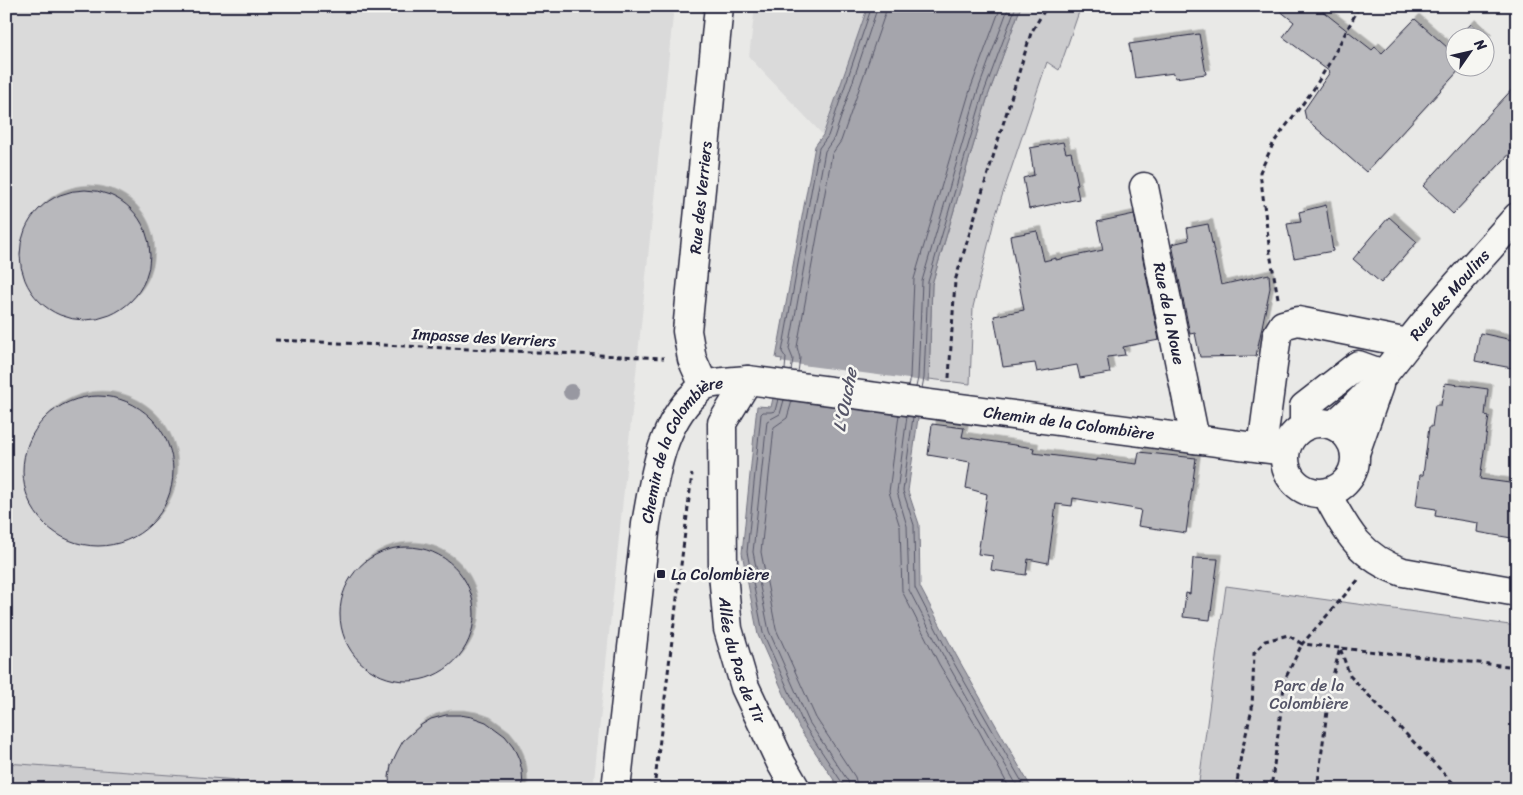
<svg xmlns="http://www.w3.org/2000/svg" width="1523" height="795" viewBox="0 0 1523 795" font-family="Sriracha,sans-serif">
	<defs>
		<filter id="shadow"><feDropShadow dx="4.5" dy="-4.5" stdDeviation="0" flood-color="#0004"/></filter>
	</defs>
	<rect width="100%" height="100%" fill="#e9e9e7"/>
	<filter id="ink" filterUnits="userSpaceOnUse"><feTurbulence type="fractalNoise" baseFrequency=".02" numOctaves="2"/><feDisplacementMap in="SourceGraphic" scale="10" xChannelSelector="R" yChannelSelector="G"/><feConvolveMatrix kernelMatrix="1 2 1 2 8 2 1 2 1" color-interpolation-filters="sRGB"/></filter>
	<g filter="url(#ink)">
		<path fill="#dadada" d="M 6,6 L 674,6 L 593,789 L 237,789 L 237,780 L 6,763 Z
			M 755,6 L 868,6 L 823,135 L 749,57 Z"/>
		<path fill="#ccccce" stroke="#777784" d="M 1021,6 L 1081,6 L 1059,70 L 1047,62 L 995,217 L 973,307 L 970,384 L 929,379 L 932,284 L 988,96 Z
			M 1226,586 L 1517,626 L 1517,789 L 1198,789 Z
			M 6,763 L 238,780 L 237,789 L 6,789 Z"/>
		<path fill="#a5a5ac" stroke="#71717f" d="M 868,6 L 1021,6 L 988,96 L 932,284 L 929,384 L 918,418 L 908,491 L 919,524 L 920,587 L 956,655 L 1032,789 L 840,789 L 799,728 L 758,635 L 742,553 L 757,406 L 771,407 L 782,359 L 776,358 L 815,146 L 823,135 Z"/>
		<path fill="#e9e9e7" d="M 779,362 L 931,382 L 931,385 L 921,417 L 771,397 Z"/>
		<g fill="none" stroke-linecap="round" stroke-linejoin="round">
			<path stroke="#565668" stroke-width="1" d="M 785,370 L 786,358 L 782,352 L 819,148 L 828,136 L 872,6
				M 791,371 L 793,359 L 789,349 L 825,151 L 834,138 L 878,6
				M 798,372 L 800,358 L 797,347 L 832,154 L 841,141 L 885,14 L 886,6
				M 908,386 L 910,377 L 914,279 L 970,90 L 1001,6
				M 916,387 L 918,378 L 922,281 L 977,93 L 1009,6
				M 922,388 L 924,378 L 928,282 L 983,95 L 1016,6
				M 778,399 L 775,411 L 771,412 L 763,412 L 761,414 L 747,552 L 763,633 L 804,725 L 843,784 L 844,789
				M 784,400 L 780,414 L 767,421 L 753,552 L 769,631 L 809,722 L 848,781 L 850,789
				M 792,401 L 787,418 L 774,427 L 761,552 L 776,629 L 816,718 L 855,777 L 858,789
				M 899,415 L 889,492 L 900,527 L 902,591 L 939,664 L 979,731 L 1010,789
				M 907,416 L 897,492 L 907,526 L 909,590 L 946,661 L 1019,789
				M 913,417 L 903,491 L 914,525 L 915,588 L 951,658 L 1026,789"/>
		</g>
		<path fill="#b8b8bc" stroke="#22223b" filter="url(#shadow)" d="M 1274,6 L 1316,6 L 1372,50 L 1375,47 L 1382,53 L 1415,19 L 1448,48 L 1456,40 L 1456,68 L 1461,68 L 1366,172 L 1306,119 L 1304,110 L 1330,72 L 1283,37 L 1294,22 Z
			M 1471,24 L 1487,38 L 1486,40 L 1486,38 L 1458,38 Z
			M 1199,34 L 1206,74 L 1175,78 L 1174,73 L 1135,78 L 1129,44 Z
			M 1517,84 L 1517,146 L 1453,214 L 1423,186 Z
			M 1063,142 L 1066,153 L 1071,152 L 1078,184 L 1076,185 L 1079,199 L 1029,209 L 1023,178 L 1034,175 L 1030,148 Z
			M20 255a65 65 0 1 1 130 0a65 65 0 1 1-130 0Z
			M 1326,205 L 1333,251 L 1294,258 L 1287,224 L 1301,222 L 1299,212 Z
			M 1134,214 L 1159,340 L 1123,347 L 1125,355 L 1107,357 L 1110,373 L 1080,378 L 1077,365 L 1037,372 L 1035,363 L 1003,367 L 994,316 L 1024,310 L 1010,236 L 1037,231 L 1044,261 L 1056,258 L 1056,260 L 1103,250 L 1097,222 Z
			M 1389,217 L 1417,242 L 1381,283 L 1353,259 Z
			M 1208,224 L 1221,285 L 1269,274 L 1270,288 L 1256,356 L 1200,357 L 1195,333 L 1190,334 L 1172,244 L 1189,240 L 1187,228 Z
			M 1480,333 L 1517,341 L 1517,369 L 1475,361 Z
			M 1445,383 L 1488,389 L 1485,415 L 1489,416 L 1480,479 L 1517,484 L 1517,539 L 1477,532 L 1478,523 L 1435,516 L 1436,509 L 1416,506 L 1420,475 L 1423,475 L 1429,427 L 1432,427 L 1435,405 L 1441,405 Z
			M23 471a75 75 0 1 1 150 0a75 75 0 1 1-150 0Z
			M 932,424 L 964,428 L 962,437 L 1034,448 L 1033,453 L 1097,461 L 1097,459 L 1137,464 L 1139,452 L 1196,458 L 1186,533 L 1138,526 L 1141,510 L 1073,498 L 1072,506 L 1056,504 L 1048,563 L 1028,559 L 1026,575 L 991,570 L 993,556 L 978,554 L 987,494 L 966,488 L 970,462 L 928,455 Z
			M340 614a67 67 0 1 1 134 0a67 67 0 1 1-134 0Z
			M 1193,558 L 1218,559 L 1210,620 L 1183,617 L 1186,593 L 1190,594 Z
			M 446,715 L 460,715 L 472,717 L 486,722 L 505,736 L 513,746 L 519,759 L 522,771 L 523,789 L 390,789 L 389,777 L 391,765 L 397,752 L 403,741 L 421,725 L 431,719 Z"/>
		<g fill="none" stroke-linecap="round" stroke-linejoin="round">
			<defs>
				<g id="minor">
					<path id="s1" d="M 1144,187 L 1195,439"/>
					<path id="s2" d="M 748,380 L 722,423 L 723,573 L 728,629 L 745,687 L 781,763 L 796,789"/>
					<path id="s3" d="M 704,386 L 692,359 L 687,331 L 719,6"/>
					<circle cx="1320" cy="458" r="35"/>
					<path id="s4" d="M 1333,425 C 1370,397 1397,356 1427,320 C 1455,285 1487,251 1517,217"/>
					<path d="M 1304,426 L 1304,407 L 1358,365 L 1383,374"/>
					<path d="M 1262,448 L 1277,335 L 1283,325 L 1298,321 L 1408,343"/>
					<path d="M 1355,453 L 1379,385"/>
					<path d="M 1326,493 C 1346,530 1360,558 1403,572 L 1517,592"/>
					<path id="s5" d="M 616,789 L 646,524 C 654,481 660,426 695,394 C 697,392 700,388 703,386 C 710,382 739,381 748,380 L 1285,451"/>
				</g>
			</defs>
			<use href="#minor" stroke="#22223b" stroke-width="31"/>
			<path stroke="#22223b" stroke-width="3" stroke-dasharray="5 4" stroke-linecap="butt" d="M 1278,298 L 1270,253 L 1260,172 L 1274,142 L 1313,90 L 1330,62 L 1357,11 L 1351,6
				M 275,340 L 664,358
				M 949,378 L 955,281 L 1031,33 L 1047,6
				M 654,789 L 692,474
				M 1236,789 L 1241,755 L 1252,709 L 1254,653 L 1265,641 L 1288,635 L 1302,644 L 1285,679 L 1271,789
				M 1317,789 L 1330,688 L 1340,648 L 1302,644 L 1359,579
				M 1459,789 L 1350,676 L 1340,648 L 1517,667"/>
			<use href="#minor" stroke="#f6f6f2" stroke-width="28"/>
		</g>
		<circle fill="#9898a1" cx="571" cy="392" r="8"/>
	</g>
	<rect fill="#22223b" stroke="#f6f6f2" stroke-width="2" x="656" y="569" width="10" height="10" rx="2.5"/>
	<g text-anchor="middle" stroke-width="5" stroke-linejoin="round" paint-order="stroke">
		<g font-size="16" fill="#22223b" stroke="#f6f6f2">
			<text dy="6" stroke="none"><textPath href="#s3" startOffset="192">Rue des Verriers</textPath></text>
			<text dy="6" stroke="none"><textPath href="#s4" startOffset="175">Rue des Moulins</textPath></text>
			<text dy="6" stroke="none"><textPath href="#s1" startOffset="129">Rue de la Noue</textPath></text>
			<text transform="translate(484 337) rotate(3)" y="6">Impasse des Verriers</text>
			<text dy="6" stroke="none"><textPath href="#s5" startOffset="789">Chemin de la Colombière</textPath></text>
			<text dy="6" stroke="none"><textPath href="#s5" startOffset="354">Chemin de la Colombière</textPath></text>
			<text dy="6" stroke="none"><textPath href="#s2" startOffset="290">Allée du Pas de Tir</textPath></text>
		</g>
		<g font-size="16" fill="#22223b" stroke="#f6f6f2" text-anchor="start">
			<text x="671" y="580">La Colombière</text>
		</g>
		<g font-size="16" fill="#555567" stroke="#f6f6f2">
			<text x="1309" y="691">Parc de la<tspan x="1309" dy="18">Colombière</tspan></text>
		</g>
		<g font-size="18" font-style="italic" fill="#565668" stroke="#f6f6f2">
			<text transform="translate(845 400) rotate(-79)" y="6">L'Ouche</text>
		</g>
	</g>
	<rect width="1523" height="795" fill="none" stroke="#f6f6f2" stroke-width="25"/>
	<rect x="12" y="12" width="1498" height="770" fill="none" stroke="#22223b" stroke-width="2" filter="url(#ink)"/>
	<g transform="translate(1470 52) rotate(56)"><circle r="24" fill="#f6f6f2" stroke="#a1a1a9"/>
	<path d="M0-4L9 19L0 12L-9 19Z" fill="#22223b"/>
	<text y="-8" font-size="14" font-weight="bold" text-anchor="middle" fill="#22223b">N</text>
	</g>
</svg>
